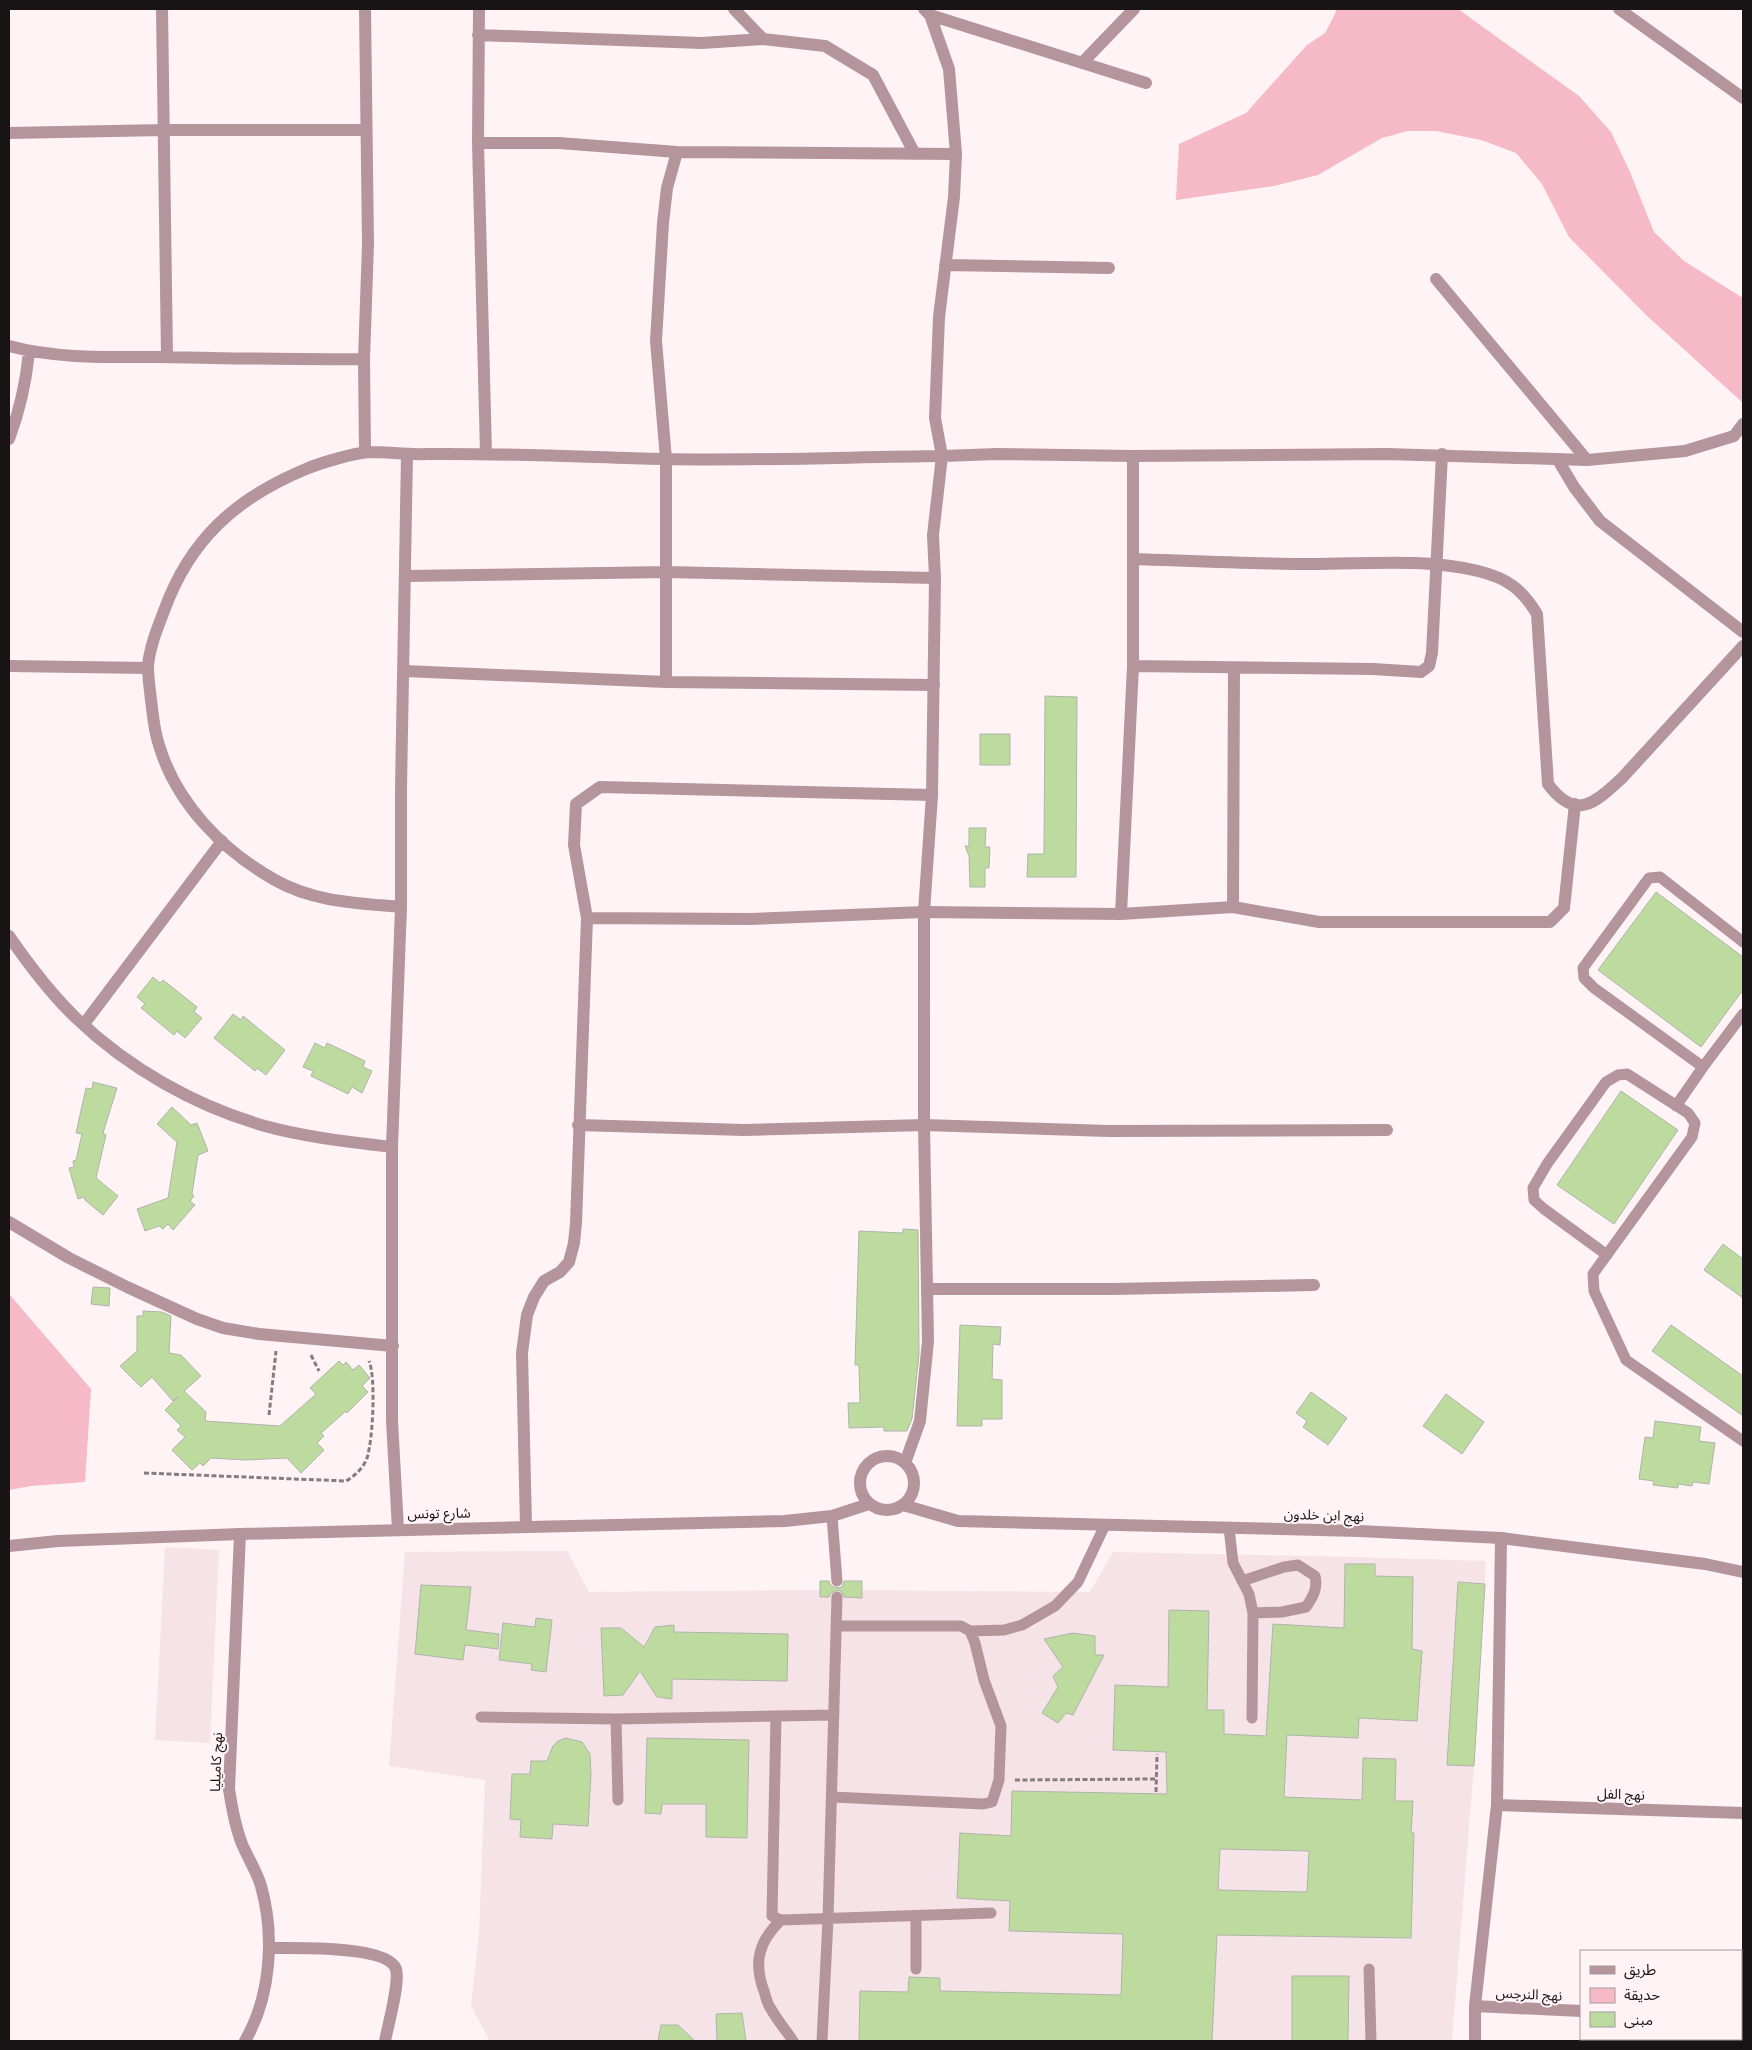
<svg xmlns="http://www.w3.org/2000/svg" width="1752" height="2050" viewBox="0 0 1752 2050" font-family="Montserrat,'Noto Sans Arabic',sans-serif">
	<rect width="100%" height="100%" fill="#fff3f6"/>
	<path fill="#f6e3e7" d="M 165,1547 L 219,1550 L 210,1743 L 155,1740 Z
		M 567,1551 L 589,1592 L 837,1590 L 1090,1592 L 1113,1552 L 1357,1557 L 1486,1561 L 1474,1766 L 1452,2041 L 490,2041 L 471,2006 L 479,1933 L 485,1780 L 389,1766 L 405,1552 Z"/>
	<path fill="#f6b9c8" d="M 1335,9 L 1458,9 L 1579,96 L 1611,132 L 1630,172 L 1654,232 L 1684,261 L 1743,298 L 1743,403 L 1645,314 L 1569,237 L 1542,184 L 1516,153 L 1481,140 L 1436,131 L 1408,131 L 1382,138 L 1318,175 L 1274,186 L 1176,200 L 1179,144 L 1246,113 L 1307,45 L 1325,33 L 1336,12 Z
		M 9,1294 L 91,1389 L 85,1482 L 31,1486 L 9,1490 Z"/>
	<path fill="#bddb9e" stroke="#afb4ab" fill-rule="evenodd" d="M 1045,696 L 1077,697 L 1076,877 L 1027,877 L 1028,854 L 1044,854 Z
		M 980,734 L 1010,734 L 1010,765 L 980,765 Z
		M 969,828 L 986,828 L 985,847 L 990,847 L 989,868 L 985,868 L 985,887 L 970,887 L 969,856 L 965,846 L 969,846 Z
		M 1656,892 L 1743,957 L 1743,990 L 1701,1047 L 1598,970 Z
		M 153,977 L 160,983 L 163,980 L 197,1007 L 194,1012 L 202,1018 L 185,1038 L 177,1031 L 174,1035 L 141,1008 L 145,1004 L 137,997 Z
		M 233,1014 L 241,1020 L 243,1016 L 285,1050 L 266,1075 L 257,1068 L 255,1071 L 214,1038 Z
		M 315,1043 L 325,1048 L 327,1043 L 365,1061 L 363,1067 L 372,1071 L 362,1093 L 352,1087 L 348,1094 L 311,1076 L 313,1071 L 303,1067 Z
		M 93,1082 L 117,1088 L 103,1133 L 106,1135 L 96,1178 L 118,1196 L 103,1215 L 85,1200 L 84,1197 L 78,1199 L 69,1168 L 74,1167 L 73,1161 L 76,1160 L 82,1134 L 76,1133 L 86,1088 L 92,1089 Z
		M 1621,1091 L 1678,1130 L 1614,1224 L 1557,1185 Z
		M 172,1107 L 191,1125 L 197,1123 L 208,1151 L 198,1155 L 192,1194 L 194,1196 L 190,1201 L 195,1205 L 173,1230 L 168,1224 L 163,1229 L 159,1226 L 145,1231 L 137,1209 L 168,1198 L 177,1142 L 157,1124 Z
		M 903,1229 L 918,1230 L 919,1354 L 912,1419 L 907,1431 L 884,1431 L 884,1427 L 849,1428 L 848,1403 L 860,1403 L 859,1365 L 855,1365 L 859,1231 L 903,1233 Z
		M 1723,1244 L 1743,1259 L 1743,1298 L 1704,1270 Z
		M 93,1287 L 110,1288 L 109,1306 L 91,1304 Z
		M 143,1311 L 162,1312 L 171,1316 L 169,1353 L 181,1355 L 201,1376 L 184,1391 L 206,1412 L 205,1421 L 280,1426 L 316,1394 L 310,1388 L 339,1361 L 343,1365 L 346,1362 L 353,1370 L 359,1365 L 370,1378 L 362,1386 L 368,1392 L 347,1413 L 346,1411 L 321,1433 L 324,1436 L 317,1443 L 324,1450 L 301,1473 L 287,1458 L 246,1460 L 211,1458 L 203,1466 L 200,1463 L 192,1470 L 172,1450 L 185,1437 L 177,1430 L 181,1426 L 165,1410 L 179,1396 L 173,1401 L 152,1377 L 141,1387 L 120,1366 L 137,1351 L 137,1316 L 143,1316 Z
		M 960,1325 L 1001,1327 L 1000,1345 L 993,1344 L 992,1379 L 1002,1380 L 1002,1419 L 982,1419 L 982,1426 L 957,1426 Z
		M 1671,1325 L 1743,1376 L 1743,1416 L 1652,1351 Z
		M 1311,1392 L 1347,1418 L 1328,1445 L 1303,1427 L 1307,1421 L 1296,1413 Z
		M 1446,1394 L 1484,1422 L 1462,1454 L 1423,1426 Z
		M 1655,1421 L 1701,1427 L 1699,1441 L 1715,1443 L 1709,1484 L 1693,1482 L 1692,1486 L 1678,1484 L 1678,1488 L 1653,1485 L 1654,1481 L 1639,1479 L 1645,1437 L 1653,1438 Z
		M 1345,1564 L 1375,1564 L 1375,1576 L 1413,1577 L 1412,1649 L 1422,1651 L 1417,1721 L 1359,1718 L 1358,1738 L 1287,1735 L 1284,1797 L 1362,1800 L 1363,1758 L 1396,1759 L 1395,1801 L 1413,1801 L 1411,1833 L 1414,1833 L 1411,1938 L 1217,1935 L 1212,2041 L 859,2041 L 860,1991 L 908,1992 L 909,1977 L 940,1978 L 940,1991 L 1121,1995 L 1123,1934 L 1009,1931 L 1010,1901 L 957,1898 L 960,1833 L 1011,1836 L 1012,1791 L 1167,1794 L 1166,1752 L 1113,1750 L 1115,1685 L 1168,1687 L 1169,1610 L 1209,1611 L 1207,1710 L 1224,1710 L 1224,1734 L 1266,1736 L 1273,1624 L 1344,1628 ZM 1220,1849 L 1309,1851 L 1307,1892 L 1218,1890 Z
		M 820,1581 L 829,1581 L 831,1586 L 837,1588 L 842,1587 L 844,1581 L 862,1581 L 862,1598 L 844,1597 L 841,1591 L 837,1590 L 831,1593 L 829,1597 L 820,1597 Z
		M 1458,1582 L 1485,1584 L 1474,1766 L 1447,1765 Z
		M 421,1585 L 471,1587 L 466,1630 L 499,1634 L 498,1649 L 465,1645 L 463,1660 L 415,1654 Z
		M 536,1618 L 552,1620 L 546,1672 L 531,1670 L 532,1664 L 499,1660 L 503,1623 L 535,1627 Z
		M 674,1625 L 674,1632 L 788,1634 L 787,1681 L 672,1679 L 672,1699 L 657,1697 L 640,1671 L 623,1695 L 604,1696 L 601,1628 L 621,1628 L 644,1647 L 655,1627 Z
		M 1073,1633 L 1095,1636 L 1095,1655 L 1104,1655 L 1073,1715 L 1066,1713 L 1058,1723 L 1042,1713 L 1058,1687 L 1053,1676 L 1063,1667 L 1044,1639 Z
		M 566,1738 L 582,1742 L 590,1754 L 591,1774 L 588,1826 L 553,1824 L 552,1839 L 520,1837 L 521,1820 L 510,1819 L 512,1774 L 530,1774 L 531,1761 L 547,1761 L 553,1746 L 558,1741 Z
		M 647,1738 L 749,1740 L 747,1838 L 706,1837 L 706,1804 L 662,1804 L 661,1814 L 645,1813 Z
		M 1292,1976 L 1349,1976 L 1348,2041 L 1292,2041 Z
		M 742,2013 L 746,2041 L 717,2041 L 716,2014 Z
		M 661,2025 L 678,2025 L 695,2041 L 658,2041 Z"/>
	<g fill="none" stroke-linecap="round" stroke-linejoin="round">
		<path stroke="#847d7f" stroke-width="3" stroke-dasharray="5 2.5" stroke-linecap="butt" d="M 311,1355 L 319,1371
			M 269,1415 L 276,1351
			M 144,1473 L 346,1481 C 355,1476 364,1467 367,1458 C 373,1440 376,1377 369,1361
			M 1015,1780 L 1157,1779
			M 1156,1792 L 1157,1754"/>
		<path stroke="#b5959c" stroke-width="11" d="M 1703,1067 L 1594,988 L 1584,978 L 1583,968 L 1649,878 L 1660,877 L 1743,942
			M 1676,1106 L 1703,1067 L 1743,1014
			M 1607,1255 L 1544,1209 L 1534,1200 L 1533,1188 L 1547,1164 L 1606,1082 L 1618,1075 L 1627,1074 L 1688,1113 L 1695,1123 L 1692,1137 L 1593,1274 L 1594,1291 L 1626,1360 L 1743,1441
			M 832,1516 L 837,1581
			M 1229,1528 L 1233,1563 L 1249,1594 L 1253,1613 L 1252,1718
			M 1242,1581 L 1284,1567 L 1298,1565 L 1315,1576 C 1318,1588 1313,1597 1306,1607 L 1282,1612 L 1253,1613
			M 970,1631 L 1004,1630 L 1022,1625 L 1055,1606 L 1078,1582 L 1105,1525
			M 776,1716 L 772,1916 L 781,1920 L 991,1913
			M 481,1717 L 616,1719 L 834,1715
			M 616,1719 L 618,1800
			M 832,1797 L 983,1804 L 992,1802 L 999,1780 L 1001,1726 L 984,1680 L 975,1643 L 970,1631 L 961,1626 L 837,1626
			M 781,1920 C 759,1941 753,1962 764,1991 C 766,1997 767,2004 771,2009 C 777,2020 786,2030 793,2041
			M 916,1969 L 916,1916
			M 1369,1969 L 1371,2041
			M 822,2041 L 828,1919 L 837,1597"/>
		<path stroke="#b5959c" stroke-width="12" d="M 162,9 L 167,357
			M 365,9 L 368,244 L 364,359 L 365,452
			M 479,9 L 478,143 L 486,453
			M 734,9 L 763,39
			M 1619,9 L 1743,98
			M 930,15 L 1146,83
			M 478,35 L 702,43 L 763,39 L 825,46 L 873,75 L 915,154
			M 1082,63 L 1134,9
			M 9,133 L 163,130 L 365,130
			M 478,143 L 559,143 L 677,152 L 667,188 L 663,223 L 656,341 L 666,459 L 666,682
			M 677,152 L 956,154
			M 945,265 L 1109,268
			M 1436,279 L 1587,460
			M 9,346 C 57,359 110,357 159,357 C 228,358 296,360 364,359
			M 9,439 C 20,410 26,383 29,352
			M 1558,460 L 1574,487 L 1600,521 L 1743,632
			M 1134,559 C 1193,561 1253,564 1312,564 C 1367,564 1425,558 1478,571 C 1507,578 1522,589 1537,614 L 1548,784 C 1576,822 1596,802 1622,778 L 1743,646
			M 406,576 L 666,572 L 935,578
			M 9,666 L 148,668
			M 1133,666 L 1373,669 L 1421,672 L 1429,666 L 1432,653 L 1442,454
			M 404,671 L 666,682 L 934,685
			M 401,907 C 358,903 313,902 275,880 C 223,851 176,803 159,745 C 154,731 153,715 151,700 C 150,690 148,678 148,667 C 149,649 157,629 164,611 C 190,539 236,498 306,469 C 320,463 354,453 369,452 C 388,452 408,455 427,454 C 506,453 584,457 662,459 C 755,461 849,457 942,456 L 935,418 L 939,317 L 954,197 L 956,154 L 949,69 L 930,15 L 924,9
			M 1233,907 L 1234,669
			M 1121,914 L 1133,666 L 1133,456
			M 587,918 L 749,919 L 924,912 L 1121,914 L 1233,907 L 1319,922 L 1550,922 L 1564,908 L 1575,804
			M 9,936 C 29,965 51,994 76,1018 C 128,1068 195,1106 265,1126 C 304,1137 351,1142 392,1147
			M 84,1024 L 222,841
			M 578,1125 L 744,1130 L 924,1125 L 1109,1131 L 1387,1130
			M 9,1222 L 69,1258 L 127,1287 L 197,1319 L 223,1328 L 259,1334 L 393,1346
			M 927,1289 L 1113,1289 L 1314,1285
			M 526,1526 L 522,1353 L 527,1315 L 534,1297 L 544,1281 L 560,1272 L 569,1262 L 574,1243 L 576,1223 L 587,918 L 574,845 L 576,804 L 600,787 L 932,795
			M 398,1529 L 392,1421 L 392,1147 L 401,907 L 401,788 L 407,455
			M 240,1534 L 229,1789 C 232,1809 235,1826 242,1844 C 248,1858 257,1872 261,1886 C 275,1936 271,1996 245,2041
			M 1497,1805 L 1743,1813
			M 270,1948 C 293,1948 388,1945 396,1969 C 400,1983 388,2025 385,2041
			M 1475,2006 L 1581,2011
			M 1741,2018 L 1743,2018
			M 1475,2041 L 1475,2006 L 1497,1805 L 1501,1538"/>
		<path stroke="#b5959c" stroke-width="12" d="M860 1483a27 27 0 1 1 54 0a27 27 0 1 1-54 0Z
			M 905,1463 L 920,1421 L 928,1341 L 924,1125 L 924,912 L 932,795 L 935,578 L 933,535 L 942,456 L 997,454 L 1133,456 L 1387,454 L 1587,460 L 1685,451 L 1734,436 L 1743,424
			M 903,1505 L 958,1521 L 1359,1531 L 1501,1538 L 1705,1564 L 1743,1572
			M 9,1546 L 58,1541 L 240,1534 L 785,1521 L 832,1516 L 869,1504"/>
	</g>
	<g text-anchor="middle" stroke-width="4" stroke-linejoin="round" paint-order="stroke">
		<g font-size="14" fill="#181415" stroke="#fff3f6">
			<text transform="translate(439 1513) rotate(-1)" y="5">شارع تونس</text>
			<text transform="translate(1324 1515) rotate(2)" y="5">نهج ابن خلدون</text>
			<text transform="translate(216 1762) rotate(-88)" y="5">نهج كاميليا</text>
			<text transform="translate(1621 1794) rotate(2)" y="5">نهج الفل</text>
			<text transform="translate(1529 1994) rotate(3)" y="5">نهج النرجس</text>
		</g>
	</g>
	<rect width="1752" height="2050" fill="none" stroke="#181415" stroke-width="20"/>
	<rect x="1580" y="1950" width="162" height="90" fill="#fff3f6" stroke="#a39a9c"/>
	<rect x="1590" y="1966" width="25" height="8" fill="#b5959c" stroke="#a39a9c"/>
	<text x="1624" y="1975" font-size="15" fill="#181415">طريق</text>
	<rect x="1590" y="1988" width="25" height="15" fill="#f6b9c8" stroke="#a39a9c"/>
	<text x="1624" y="2000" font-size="15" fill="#181415">حديقة</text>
	<rect x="1590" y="2012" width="25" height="15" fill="#bddb9e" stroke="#a39a9c"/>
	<text x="1624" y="2025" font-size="15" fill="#181415">مبنى</text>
</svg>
